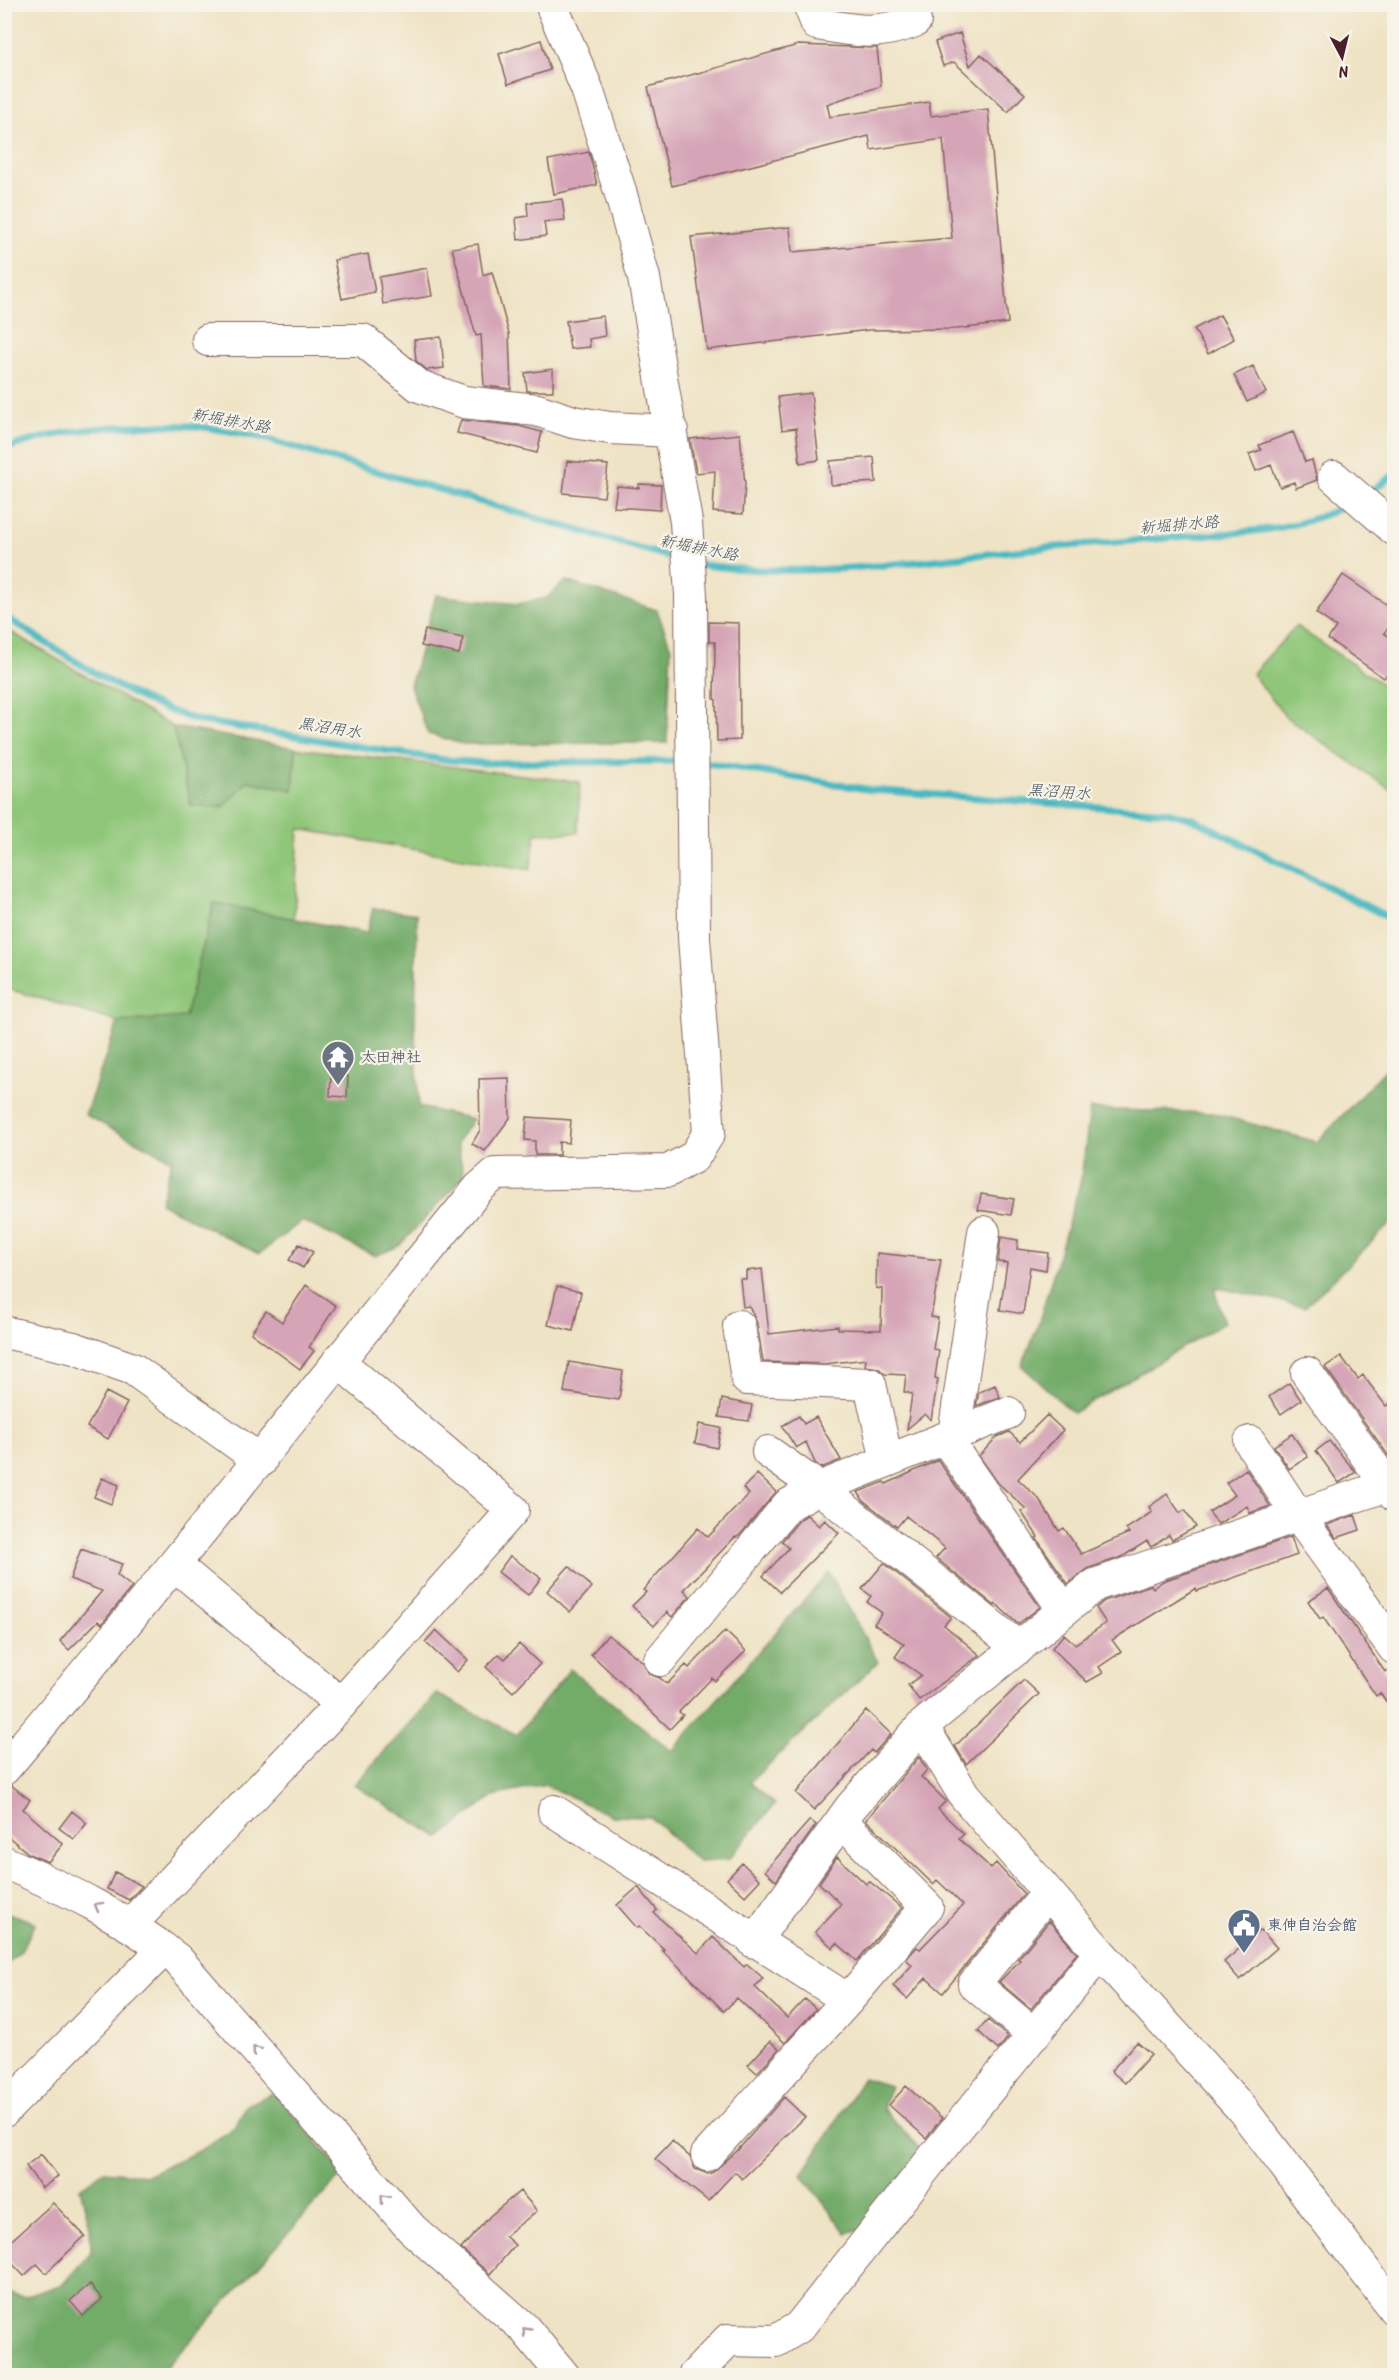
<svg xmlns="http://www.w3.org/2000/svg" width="1399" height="2380" viewBox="0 0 1399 2380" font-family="Kalam,'Klee One',sans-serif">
	<rect width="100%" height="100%" fill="#f7f3e8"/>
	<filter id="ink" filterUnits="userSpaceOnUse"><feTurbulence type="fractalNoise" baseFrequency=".0167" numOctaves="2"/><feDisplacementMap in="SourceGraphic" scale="12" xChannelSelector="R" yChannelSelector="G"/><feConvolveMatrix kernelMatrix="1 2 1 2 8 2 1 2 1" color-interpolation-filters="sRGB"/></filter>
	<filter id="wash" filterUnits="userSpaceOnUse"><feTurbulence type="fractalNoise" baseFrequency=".008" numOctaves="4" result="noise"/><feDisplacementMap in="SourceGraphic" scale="24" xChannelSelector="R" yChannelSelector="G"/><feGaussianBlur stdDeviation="1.35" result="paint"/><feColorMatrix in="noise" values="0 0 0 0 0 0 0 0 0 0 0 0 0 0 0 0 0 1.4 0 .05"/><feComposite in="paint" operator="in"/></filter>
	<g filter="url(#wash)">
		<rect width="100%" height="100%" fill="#efe3c5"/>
		<path fill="#8fc679" stroke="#6c7252" stroke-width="1.5" d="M 1296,626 L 1394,692 L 1394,792 L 1286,717 L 1252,674 Z
			M 4,628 L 173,727 L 191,806 L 223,807 L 248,781 L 293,790 L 296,748 L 580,782 L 578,833 L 536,833 L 530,870 L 299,829 L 294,919 L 214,903 L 185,1018 L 118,1022 L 5,988 Z"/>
		<path fill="#73ab69" stroke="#5e654a" stroke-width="1.5" d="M 566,581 L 657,610 L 671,648 L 667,743 L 463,744 L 428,734 L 410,686 L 436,595 L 518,604 L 546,598 Z
			M 173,727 L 296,748 L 293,790 L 248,781 L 223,807 L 191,806 Z
			M 214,903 L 367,933 L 373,908 L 417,914 L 415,1030 L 419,1107 L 473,1119 L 457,1142 L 464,1177 L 399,1246 L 375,1256 L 302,1221 L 259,1254 L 160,1203 L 172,1160 L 85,1115 L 118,1022 L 185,1017 Z
			M 1394,1061 L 1394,1220 L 1305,1307 L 1214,1287 L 1224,1323 L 1073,1413 L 1022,1366 L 1038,1325 L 1081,1180 L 1090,1109 L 1213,1113 L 1317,1142 Z
			M 829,1572 L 878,1662 L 750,1782 L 775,1804 L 729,1859 L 698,1861 L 650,1817 L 612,1816 L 545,1785 L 493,1796 L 440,1838 L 354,1785 L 437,1694 L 517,1735 L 570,1669 L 672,1751 Z
			M 5,1912 L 36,1923 L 21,1951 L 5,1966 Z
			M 863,2078 L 890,2086 L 883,2109 L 925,2154 L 869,2227 L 846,2233 L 802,2175 Z
			M 275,2092 L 343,2173 L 159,2375 L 5,2375 L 4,2292 L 24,2297 L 63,2284 L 91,2252 L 90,2227 L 80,2188 L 104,2171 L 147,2175 L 201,2150 L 236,2126 L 245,2106 Z"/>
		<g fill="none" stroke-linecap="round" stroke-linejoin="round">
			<path stroke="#49b8c1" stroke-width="7" d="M 4,449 C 63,428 129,423 190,426 C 213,427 236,433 259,437 L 680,560
				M 1365,495 L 1394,475
				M 696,564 C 815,582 936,557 1055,547 C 1100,543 1146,540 1191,536 C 1247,532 1300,531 1350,503
				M 4,616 C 66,654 130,702 201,721 L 438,759 L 483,763 L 679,761
				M 702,762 L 872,790 L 1167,812 L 1193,819 L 1394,920"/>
		</g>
		<g id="blocks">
			<path fill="#d5a5b7" d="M 960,33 L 970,66 L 981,54 L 1025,94 L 1008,112 L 954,62 L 943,66 L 935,42 Z
				M 541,40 L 550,70 L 508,84 L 499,54 Z
				M 798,45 L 877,48 L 881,86 L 827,104 L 830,117 L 929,102 L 931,116 L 988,109 L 1008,323 L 957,329 L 869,330 L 707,350 L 691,237 L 790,227 L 792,252 L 952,238 L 943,139 L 871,150 L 869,136 L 672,186 L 648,87 Z
				M 589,152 L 597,185 L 554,194 L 548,160 Z
				M 562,199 L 565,220 L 544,222 L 546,236 L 518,240 L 516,218 L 528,216 L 527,203 Z
				M 478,244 L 483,275 L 492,272 L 509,334 L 511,389 L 484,386 L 481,335 L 476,336 L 452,248 Z
				M 368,254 L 375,292 L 342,299 L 334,260 Z
				M 427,268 L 432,296 L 383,304 L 379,277 Z
				M 1220,315 L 1234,339 L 1208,354 L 1194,329 Z
				M 603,316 L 605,336 L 589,339 L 590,347 L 570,349 L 566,321 Z
				M 441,337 L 444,368 L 427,370 L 416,361 L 414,340 Z
				M 1253,366 L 1266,393 L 1247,402 L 1234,375 Z
				M 553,369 L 553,391 L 527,391 L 525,373 Z
				M 811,393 L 819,460 L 800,463 L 796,428 L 782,430 L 778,397 Z
				M 461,420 L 519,426 L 542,432 L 537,453 L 457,433 Z
				M 1293,432 L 1305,462 L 1312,460 L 1317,480 L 1296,488 L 1294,482 L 1280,487 L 1271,465 L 1256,471 L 1249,454 L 1261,450 L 1259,445 Z
				M 740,434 L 745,484 L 743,514 L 713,512 L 715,471 L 696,473 L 690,439 Z
				M 874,457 L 876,482 L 831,485 L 830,461 Z
				M 567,461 L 608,465 L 604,497 L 563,493 Z
				M 639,484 L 661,485 L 660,510 L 614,507 L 617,486 L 639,488 Z
				M 1343,575 L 1395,611 L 1395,618 L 1384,633 L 1395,641 L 1395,664 L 1384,678 L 1328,639 L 1336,627 L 1316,613 Z
				M 709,622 L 739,623 L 740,740 L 717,741 L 716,700 L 714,699 L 715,642 L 709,642 Z
				M 425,630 L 463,638 L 459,654 L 421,646 Z
				M 331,1076 L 348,1076 L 347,1097 L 330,1096 Z
				M 509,1078 L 510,1118 L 485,1151 L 472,1144 L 480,1130 L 479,1079 Z
				M 527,1117 L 571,1120 L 569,1143 L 559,1142 L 559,1155 L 535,1155 L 535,1141 L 525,1140 Z
				M 981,1194 L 1014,1199 L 1011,1215 L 978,1210 Z
				M 1001,1237 L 1018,1240 L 1017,1249 L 1048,1253 L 1046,1270 L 1030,1267 L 1023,1314 L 1000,1310 L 1007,1263 L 998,1262 Z
				M 299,1244 L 313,1252 L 303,1268 L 289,1260 Z
				M 877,1253 L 941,1260 L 931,1317 L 938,1318 L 933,1349 L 939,1350 L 935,1378 L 938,1379 L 931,1420 L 925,1414 L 907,1429 L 912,1394 L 904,1392 L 906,1375 L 885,1374 L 878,1368 L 865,1366 L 866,1359 L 824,1364 L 763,1362 L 757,1323 L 749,1306 L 743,1307 L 740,1279 L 746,1279 L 746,1271 L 762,1269 L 769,1334 L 838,1326 L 838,1329 L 881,1330 L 882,1289 L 876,1288 Z
				M 306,1285 L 336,1306 L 309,1347 L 314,1351 L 300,1369 L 251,1333 L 266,1311 L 282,1322 Z
				M 557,1286 L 581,1292 L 573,1331 L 548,1325 Z
				M 1341,1356 L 1358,1379 L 1363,1375 L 1386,1406 L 1395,1400 L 1395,1465 L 1325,1367 Z
				M 569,1362 L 623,1371 L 619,1400 L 564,1392 Z
				M 1289,1383 L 1301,1400 L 1281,1414 L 1269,1397 Z
				M 995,1385 L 1000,1397 L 976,1406 L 979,1392 Z
				M 106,1392 L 127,1403 L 108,1439 L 87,1427 Z
				M 722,1399 L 752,1405 L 749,1421 L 719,1417 Z
				M 1047,1415 L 1063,1430 L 1018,1479 L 1039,1499 L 1059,1531 L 1064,1528 L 1081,1554 L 1129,1533 L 1126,1529 L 1152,1512 L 1149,1507 L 1167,1494 L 1180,1513 L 1185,1510 L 1196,1527 L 1172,1540 L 1169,1535 L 1151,1547 L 1147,1541 L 1122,1557 L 1089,1568 L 1068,1584 L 1036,1538 L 1038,1537 L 1021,1511 L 1026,1509 L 998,1483 L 979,1456 L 997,1437 L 1009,1432 L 1020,1442 Z
				M 799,1416 L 804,1424 L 816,1417 L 841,1460 L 821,1468 L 815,1463 L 806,1442 L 796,1448 L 782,1426 Z
				M 699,1424 L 721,1428 L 717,1448 L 695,1443 Z
				M 1292,1434 L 1308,1457 L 1289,1469 L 1274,1446 Z
				M 1329,1441 L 1356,1472 L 1339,1483 L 1316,1451 Z
				M 938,1460 L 1040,1607 L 1018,1624 L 996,1604 L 995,1606 L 936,1558 L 945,1548 L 906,1516 L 897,1527 L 863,1500 L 858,1492 L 884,1482 L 886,1484 Z
				M 1246,1469 L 1270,1506 L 1250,1513 L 1247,1506 L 1218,1524 L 1209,1512 L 1235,1495 L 1226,1483 Z
				M 757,1474 L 776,1492 L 739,1536 L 734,1538 L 684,1590 L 690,1596 L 672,1617 L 667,1612 L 654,1626 L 632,1606 L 646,1592 L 643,1590 L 698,1528 L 708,1537 L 749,1494 L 743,1488 Z
				M 102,1478 L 119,1485 L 111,1504 L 94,1497 Z
				M 807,1515 L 819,1526 L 825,1520 L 839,1533 L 780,1592 L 763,1576 L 789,1548 L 782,1541 L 800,1519 Z
				M 1355,1515 L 1360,1530 L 1336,1538 L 1327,1525 Z
				M 1291,1537 L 1297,1555 L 1197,1591 L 1196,1588 L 1112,1640 L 1121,1652 L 1099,1667 L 1103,1673 L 1087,1682 L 1052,1648 L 1064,1634 L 1075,1644 L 1106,1623 L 1096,1608 L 1104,1601 L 1151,1585 L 1153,1588 L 1163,1581 Z
				M 81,1549 L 122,1564 L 117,1575 L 132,1587 L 102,1624 L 98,1621 L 69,1650 L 60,1641 L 102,1591 L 70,1579 Z
				M 510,1556 L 541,1578 L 528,1595 L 498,1572 Z
				M 884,1563 L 951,1617 L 944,1625 L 980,1655 L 919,1700 L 908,1685 L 921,1675 L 895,1657 L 904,1644 L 874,1624 L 882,1613 L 867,1602 L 871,1596 L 862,1589 Z
				M 569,1566 L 592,1587 L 570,1612 L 547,1591 Z
				M 1328,1588 L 1385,1672 L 1395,1666 L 1395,1714 L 1380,1693 L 1376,1696 L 1323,1617 L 1320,1619 L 1308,1601 Z
				M 436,1630 L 468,1660 L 457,1672 L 425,1642 Z
				M 725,1631 L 746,1651 L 715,1681 L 712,1678 L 679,1712 L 683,1715 L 670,1729 L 591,1654 L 608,1635 L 643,1662 L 649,1674 L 660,1678 L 667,1684 L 686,1665 L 689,1668 Z
				M 519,1644 L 540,1664 L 513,1692 L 486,1667 L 499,1654 L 505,1659 Z
				M 1024,1680 L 1039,1694 L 966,1764 L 955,1746 Z
				M 866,1710 L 891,1734 L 874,1753 L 871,1750 L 814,1810 L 796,1793 Z
				M 919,1757 L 927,1770 L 921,1777 L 946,1801 L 938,1809 L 964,1834 L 959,1839 L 991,1868 L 996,1863 L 1024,1894 L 943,1993 L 926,1978 L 907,1999 L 893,1986 L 912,1965 L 906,1959 L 917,1947 L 920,1949 L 963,1905 L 937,1880 L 933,1884 L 866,1820 Z
				M 11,1785 L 30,1800 L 23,1809 L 63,1844 L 48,1862 L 29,1854 L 4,1833 L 4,1786 Z
				M 72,1811 L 87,1823 L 74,1839 L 59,1828 Z
				M 810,1820 L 816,1825 L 776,1881 L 765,1871 Z
				M 837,1857 L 866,1884 L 869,1881 L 902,1908 L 857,1961 L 837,1943 L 833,1948 L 815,1932 L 841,1904 L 819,1883 Z
				M 742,1863 L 760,1880 L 745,1896 L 727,1879 Z
				M 115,1872 L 142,1886 L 129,1900 L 107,1889 Z
				M 638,1887 L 657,1910 L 654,1913 L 698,1953 L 713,1937 L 744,1967 L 747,1964 L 763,1978 L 755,1987 L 787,2018 L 805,1999 L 816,2009 L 785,2043 L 737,1998 L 724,2011 L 662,1950 L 664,1949 L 639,1926 L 637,1928 L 617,1905 Z
				M 1049,1921 L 1077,1953 L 1031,2009 L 999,1982 L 1020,1960 L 1018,1959 Z
				M 1261,1930 L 1277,1948 L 1240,1980 L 1224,1962 Z
				M 988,2020 L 1008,2037 L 998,2050 L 978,2031 Z
				M 770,2041 L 779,2049 L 757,2073 L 748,2065 Z
				M 1137,2042 L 1151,2054 L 1125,2083 L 1111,2071 Z
				M 906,2086 L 942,2118 L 926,2138 L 889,2105 Z
				M 784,2097 L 805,2117 L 742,2179 L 735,2172 L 708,2201 L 655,2159 L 672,2141 L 690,2157 L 695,2169 L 708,2174 L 713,2172 L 738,2150 Z
				M 41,2154 L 58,2176 L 42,2188 L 26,2166 Z
				M 520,2191 L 537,2211 L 505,2236 L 515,2245 L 490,2274 L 461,2249 L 490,2216 Z
				M 53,2203 L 85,2236 L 46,2273 L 37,2264 L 24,2276 L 4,2255 L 4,2247 Z
				M 90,2284 L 102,2299 L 83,2316 L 70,2301 Z"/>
		</g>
	</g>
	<g filter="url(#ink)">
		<use href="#blocks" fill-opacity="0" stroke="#846461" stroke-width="1.5"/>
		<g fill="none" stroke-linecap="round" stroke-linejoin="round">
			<defs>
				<path id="minor" d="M 809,4 L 817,24 C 857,31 877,36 915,21
					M 208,340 L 363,340 L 419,386 L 464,402 L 537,410 L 573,422 L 610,428 L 672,431
					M 1334,477 L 1394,529
					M 984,1232 L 952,1448 L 1064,1610
					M 739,1326 L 747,1379 L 870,1384 L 887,1461
					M 4,1332 L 74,1348 L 133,1369 L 261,1461
					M 1307,1373 L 1394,1495
					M 1250,1442 L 1299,1517 L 1394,1648
					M 768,1452 L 819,1488 L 1019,1648
					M 175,1565 L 341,1704
					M 660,1660 L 788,1505 L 819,1488 L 1008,1413
					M 922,1726 L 964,1795 L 1100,1953 L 1242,2109 L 1394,2309
					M 4,1769 C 166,1578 321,1382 479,1188 L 495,1174 L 668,1171 L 694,1157 L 709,1133 L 694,938 L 691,595 L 686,522 L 644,278 L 620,191 L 587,89 L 551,4
					M 554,1811 L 848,2000
					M 4,1862 C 68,1890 121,1915 177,1959 L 412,2229 L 524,2328 L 564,2376
					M 131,1924 L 341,1704 L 513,1510 L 338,1361
					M 754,1942 L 851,1807 L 922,1726 L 1095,1585 L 1394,1483
					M 1034,2035 L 974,1984 L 1048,1893
					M 4,2111 L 164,1949
					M 707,2155 L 848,2000 L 927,1907 L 841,1821
					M 694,2376 L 728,2340 L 776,2341 L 799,2327 L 937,2153 L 1100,1953"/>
			</defs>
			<use href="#minor" stroke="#846461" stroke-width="34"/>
			<use href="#minor" stroke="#fff" stroke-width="32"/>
		</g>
		<defs><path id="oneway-chevron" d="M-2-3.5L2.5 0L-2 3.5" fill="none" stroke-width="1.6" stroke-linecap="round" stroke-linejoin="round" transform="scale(1.5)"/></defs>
		<g stroke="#ae9aa0">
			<use href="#oneway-chevron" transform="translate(98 1906) rotate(-151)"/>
			<use href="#oneway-chevron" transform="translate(256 2050) rotate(-131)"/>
			<use href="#oneway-chevron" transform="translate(384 2198) rotate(-131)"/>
			<use href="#oneway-chevron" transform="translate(526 2331) rotate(-133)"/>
		</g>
	</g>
	<defs>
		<symbol id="temple-pin" viewBox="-11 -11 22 30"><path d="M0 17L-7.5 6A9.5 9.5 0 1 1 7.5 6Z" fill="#6b7280" stroke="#f7f3e8"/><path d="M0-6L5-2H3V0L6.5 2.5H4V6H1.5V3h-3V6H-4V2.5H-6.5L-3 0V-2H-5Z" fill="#fff"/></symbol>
		<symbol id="civic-pin" viewBox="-11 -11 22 30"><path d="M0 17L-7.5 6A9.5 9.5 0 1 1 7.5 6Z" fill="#5c6f8a" stroke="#f7f3e8"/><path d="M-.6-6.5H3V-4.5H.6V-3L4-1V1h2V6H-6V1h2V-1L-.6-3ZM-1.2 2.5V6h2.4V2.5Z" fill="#fff"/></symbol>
	</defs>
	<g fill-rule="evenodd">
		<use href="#temple-pin" x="319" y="1038" width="38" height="52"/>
		<use href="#civic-pin" x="1225" y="1906" width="38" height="52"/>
	</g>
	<g text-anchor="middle" stroke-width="4.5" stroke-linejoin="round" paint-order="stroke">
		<g font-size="15" font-weight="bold" fill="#5b616d" stroke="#f7f3e8" text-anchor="start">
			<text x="361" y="1062">太田神社</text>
		</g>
		<g font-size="15" font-weight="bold" fill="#4e5e75" stroke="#f7f3e8" text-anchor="start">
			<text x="1267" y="1930">東伸自治会館</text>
		</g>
		<g font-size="16" font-style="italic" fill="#4a5560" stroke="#f7f3e8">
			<text transform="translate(231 420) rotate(10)" y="6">新堀排水路</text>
			<text transform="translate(1179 524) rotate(-5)" y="6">新堀排水路</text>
			<text transform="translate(699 547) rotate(11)" y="6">新堀排水路</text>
			<text transform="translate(330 727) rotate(9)" y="6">黒沼用水</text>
			<text transform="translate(1059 791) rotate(4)" y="6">黒沼用水</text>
		</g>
	</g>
	<rect width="1399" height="2380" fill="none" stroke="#f7f3e8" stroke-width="24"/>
	<g transform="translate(1342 57) rotate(173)" stroke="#f7f3e8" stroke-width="4.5" paint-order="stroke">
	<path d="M0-4.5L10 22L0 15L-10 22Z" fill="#4a1f2b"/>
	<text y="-9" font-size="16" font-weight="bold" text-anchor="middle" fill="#4a1f2b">N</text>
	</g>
</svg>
